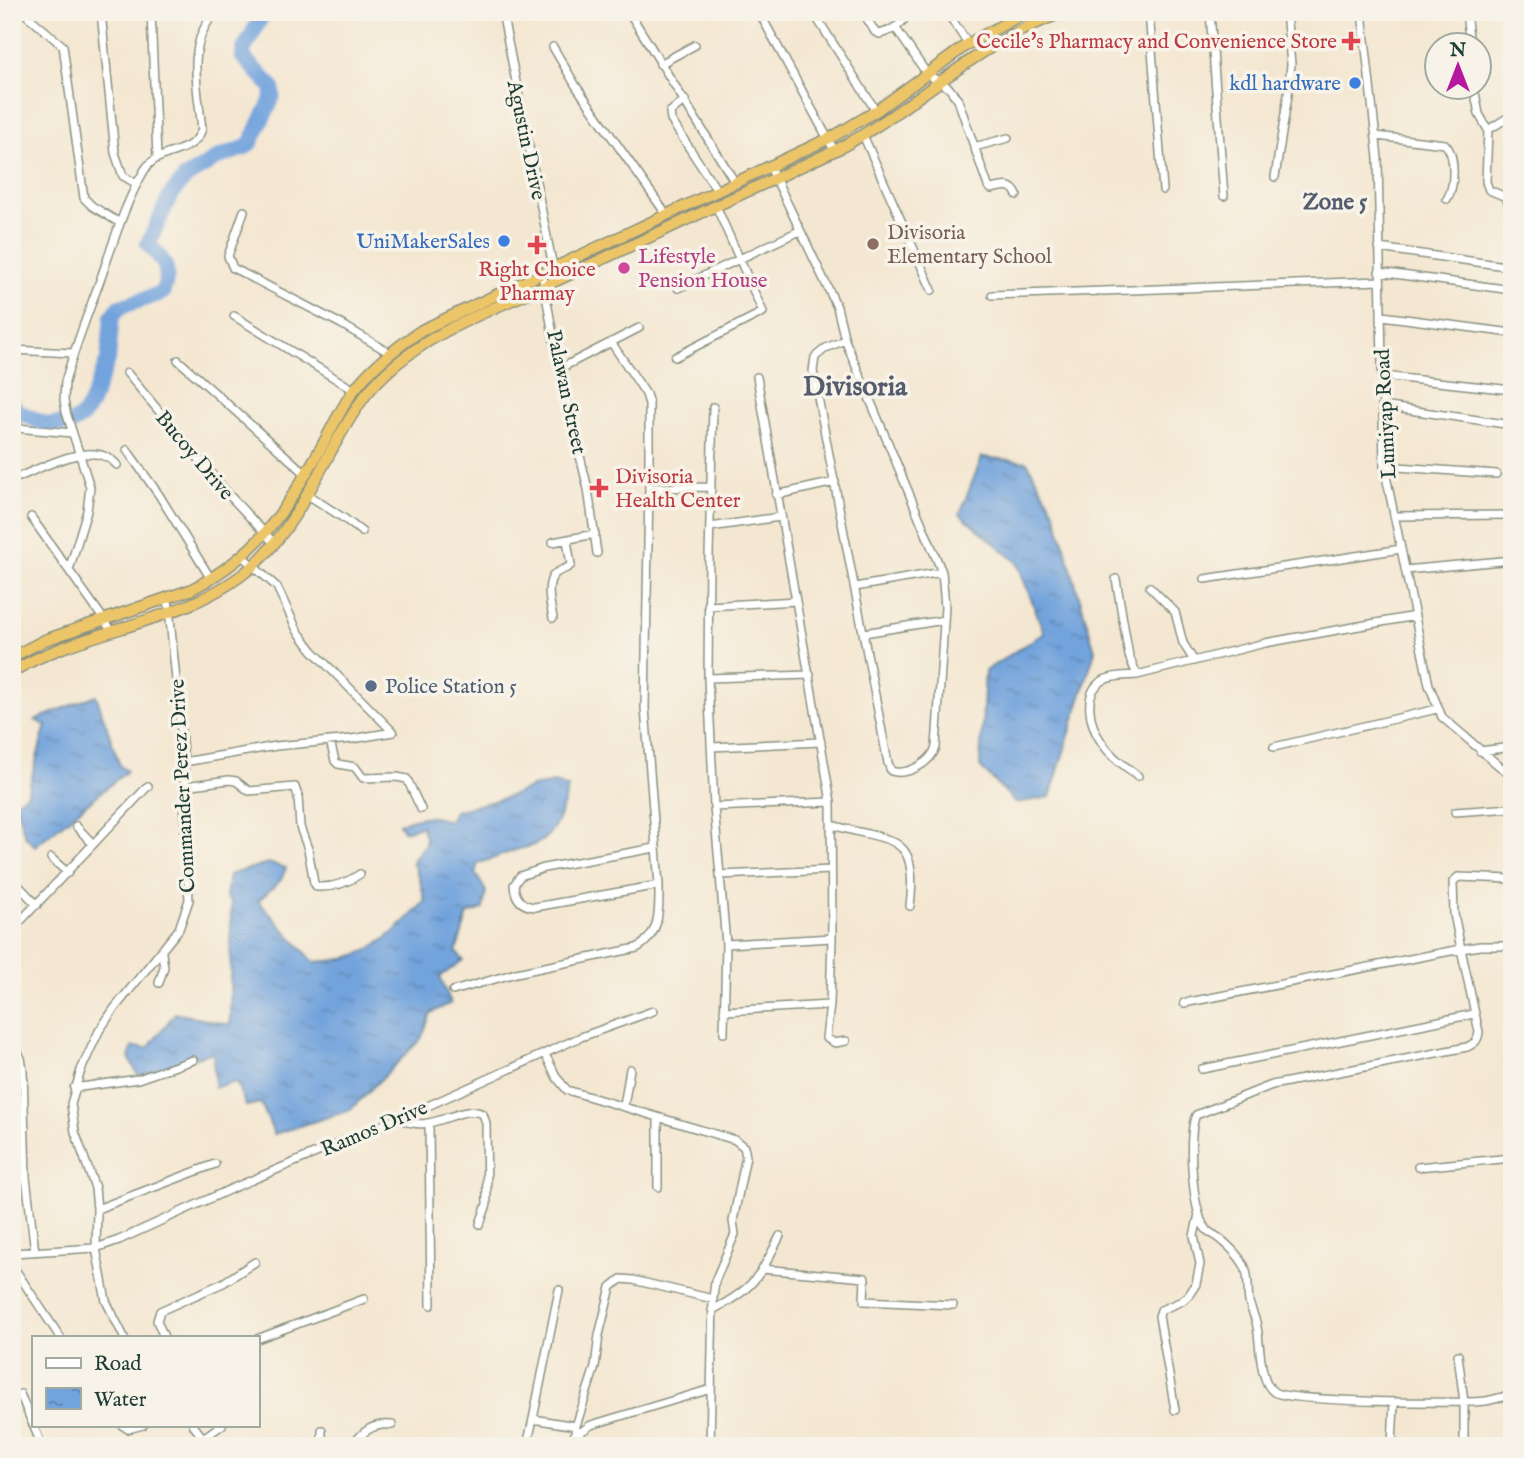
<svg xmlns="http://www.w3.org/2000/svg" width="1524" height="1458" viewBox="0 0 1524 1458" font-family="'IM FELL English',serif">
	<defs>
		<pattern id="water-ripples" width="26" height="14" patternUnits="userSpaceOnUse" patternTransform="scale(1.75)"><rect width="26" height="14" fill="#72a3dc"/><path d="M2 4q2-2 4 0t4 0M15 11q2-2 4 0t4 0" fill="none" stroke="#5d86b3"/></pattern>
	</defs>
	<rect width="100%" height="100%" fill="#f7f3e8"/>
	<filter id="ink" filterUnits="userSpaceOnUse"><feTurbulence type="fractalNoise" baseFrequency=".0143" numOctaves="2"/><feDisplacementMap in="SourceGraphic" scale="14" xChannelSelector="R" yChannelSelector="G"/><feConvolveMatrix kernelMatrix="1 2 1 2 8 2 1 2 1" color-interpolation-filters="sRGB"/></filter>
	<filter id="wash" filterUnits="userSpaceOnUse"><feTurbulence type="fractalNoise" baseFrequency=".00686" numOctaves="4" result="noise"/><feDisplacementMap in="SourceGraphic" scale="28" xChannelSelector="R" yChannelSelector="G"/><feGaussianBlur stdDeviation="1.57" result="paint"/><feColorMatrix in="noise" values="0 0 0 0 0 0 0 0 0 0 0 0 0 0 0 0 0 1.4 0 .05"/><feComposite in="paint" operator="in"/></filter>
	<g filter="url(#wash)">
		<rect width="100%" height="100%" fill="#f4e7d1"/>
		<path fill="url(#water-ripples)" stroke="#487088" stroke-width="2" d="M 982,457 L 1027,462 L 1055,513 L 1095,651 L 1050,797 L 1016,803 L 980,767 L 985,671 L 1044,633 L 1017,562 L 960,514 Z
			M 96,695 L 120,766 L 127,771 L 35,846 L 25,836 L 15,802 L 27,794 L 46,725 L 35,720 Z
			M 555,783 L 568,788 C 563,808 556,835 536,844 C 529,847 521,848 515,850 C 502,855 491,860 478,863 L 475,873 L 486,891 L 483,909 L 468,914 L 456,952 L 463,960 L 440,977 L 451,1003 L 431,1013 L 421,1039 L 350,1110 L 274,1134 L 261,1103 L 246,1106 L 236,1082 L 215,1087 L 213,1052 L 138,1076 L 129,1057 L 133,1047 L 148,1048 L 175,1013 L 230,1025 L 231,903 L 226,897 L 229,875 L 268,863 L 286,868 L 281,880 L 258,901 L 314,962 C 324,961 336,961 346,958 C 380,950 402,925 425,901 L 419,877 L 412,862 L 426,842 L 422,826 L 403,831 L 399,824 C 419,816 429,814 449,821 L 454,811 L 505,798 L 532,787 Z"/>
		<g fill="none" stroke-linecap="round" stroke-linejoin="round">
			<path stroke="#72a3dc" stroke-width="16" d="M 12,403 L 17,411 L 47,425 L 72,423 L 83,416 L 90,405 L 108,360 L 112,316 L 120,307 L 162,293 C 172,270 165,261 148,244 L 170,196 L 186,177 L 219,157 L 244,148 L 251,142 L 271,101 L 273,94 L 272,87 L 243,57 L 244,49 L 264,12"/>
		</g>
	</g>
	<g filter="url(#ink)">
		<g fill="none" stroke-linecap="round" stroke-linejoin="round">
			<defs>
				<path id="minor" d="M 23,12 L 63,46 L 84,198 L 92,206 L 120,223
					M 101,12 L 115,153 L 123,176 L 137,184
					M 151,12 L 157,157
					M 502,12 L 553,267
					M 629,12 L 736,184
					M 759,12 L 834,150
					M 813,12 L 876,111
					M 863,12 L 875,32 L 880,34 C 891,31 904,24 908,12
					M 947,12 L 968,44
					M 1149,12 L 1163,190
					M 1210,12 L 1224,196
					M 1362,12 L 1378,158 L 1384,466 L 1429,685 L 1442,717 L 1512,777
					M 1466,12 L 1470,46
					M 895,27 L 927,74 L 949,88 L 958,100 L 988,186 L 991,189 C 1002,187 1011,182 1017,195
					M 553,47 L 576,86 L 666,214
					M 660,64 L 695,45
					M 1474,88 L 1479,114 L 1488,130
					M 685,100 L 670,112 L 671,120 L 718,192
					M 1512,115 L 1488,130 L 1486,182 L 1489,190 L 1506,197 L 1512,215
					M 863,135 L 932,290
					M 1376,136 L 1445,144 C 1456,155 1455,186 1447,199
					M 974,147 L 1008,138
					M 770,167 L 837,307 L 845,340 L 942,572 L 945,607 L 936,747 C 931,763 907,776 891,771 L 888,763 L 813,371 L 815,357 L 826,348 L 845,340
					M 1275,177 L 1288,95 L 1291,64 L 1286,12
					M 244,211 L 228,256 L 233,268 L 341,324 L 390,353
					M 1379,248 L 1512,267
					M 1379,272 L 1512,290
					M 542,273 L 559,369 L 588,489 L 597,553
					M 678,288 L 799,231
					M 992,295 L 1380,281
					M 234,316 L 354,390
					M 1382,316 L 1512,333
					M 611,342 L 646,394 L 649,404 L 649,488
					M 12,350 L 73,353
					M 675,357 L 763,312 L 716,206
					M 178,360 L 306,474
					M 559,369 L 639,328
					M 127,373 L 230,496 L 274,543
					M 1382,376 L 1512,390
					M 1382,406 L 1512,425
					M 713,407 L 709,556 L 708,678 L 714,807 L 726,944 L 724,1033
					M 16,428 L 72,433
					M 127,450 L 159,495 L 211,579
					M 1384,466 L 1496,474
					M 12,480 C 40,469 93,437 117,465
					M 308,495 L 345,519 L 362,532
					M 776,495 L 835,482
					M 1394,516 L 1512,515
					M 31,517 L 112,631
					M 710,527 L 780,517
					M 553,542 L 595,534
					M 243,557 L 277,587 L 297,630 L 312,650 L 393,732
					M 69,570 L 87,511 L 90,487 L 66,412 L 64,400 L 65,382 C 75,346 89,311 102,275 C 114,241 125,203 144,171 C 157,147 193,157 202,129 C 198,90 185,43 216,12
					M 1405,570 L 1512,560
					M 1116,579 L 1129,656 L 1137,675 L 1265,643 L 1415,616
					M 1205,579 L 1401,549
					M 855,587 L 942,572
					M 1150,587 L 1175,612 L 1183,643 L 1194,661
					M 708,606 L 796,601
					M 553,618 C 551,607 544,582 556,573 C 561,569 566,570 571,565 L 567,540
					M 864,633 L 944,620
					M 1137,675 C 1126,676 1114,675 1104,680 C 1081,692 1090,726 1102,743 C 1111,757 1125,766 1138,776
					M 708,678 L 810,675
					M 12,728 L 15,739 L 12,750
					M 330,741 L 335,761 L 338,764 L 355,767 L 363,778 L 397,777 L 407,779 L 421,809
					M 711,747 L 821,742
					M 1274,747 L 1437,709
					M 1480,751 L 1512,747
					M 184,762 L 276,746 L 352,739 L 393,732
					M 185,786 L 229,780 L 236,781 L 249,791 L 295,787 L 298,796 L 300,827 L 308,849 L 314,883 L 317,887 C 334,888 347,883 360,874
					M 714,807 L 831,802
					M 1455,812 L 1512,808
					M 832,825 C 891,843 919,830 910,906
					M 76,826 L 93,844
					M 655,848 L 544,868 L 520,876 L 514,885 C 515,898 521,906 535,907 L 659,885
					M 51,858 L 68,873
					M 720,875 L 831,870
					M 15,882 L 37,905
					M 12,930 L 148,786
					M 726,944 L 832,938
					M 1512,946 L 1480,946 L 1461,949 L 1479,1032 C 1478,1041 1475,1043 1467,1047 L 1272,1085 L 1196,1115 C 1187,1133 1192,1214 1206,1229 C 1209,1233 1215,1235 1219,1238 C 1228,1245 1238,1255 1244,1265 C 1250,1277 1247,1289 1249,1302 C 1251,1309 1254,1315 1256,1322 C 1261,1340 1258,1381 1274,1392 C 1288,1402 1462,1404 1486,1401 C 1495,1399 1503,1397 1512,1394
					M 12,961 L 13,961
					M 159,983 L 164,967 L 162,953
					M 453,991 L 516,973 L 637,948 C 661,934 659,910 659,885 L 645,708 L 649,488 L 711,487
					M 1184,1003 L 1461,949 L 1454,914 L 1453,882 L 1458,877 L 1512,879
					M 830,1005 L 826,1038 L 835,1043 L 846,1041
					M 724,1011 L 830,1005 L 832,938 L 831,802 L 757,377
					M 12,1043 L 21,1058 L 23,1070 L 26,1177 L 35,1252
					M 545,1054 L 557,1078 L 567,1090 L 735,1140 L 744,1147 L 746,1156 L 733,1221 L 735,1234 L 715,1281 L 713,1299 L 710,1446
					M 1202,1069 L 1474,1014
					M 12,1084 L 24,1080
					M 74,1088 L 138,1079 L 193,1060
					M 624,1106 L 630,1069
					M 399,1118 C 431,1137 460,1102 483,1114 L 486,1123 L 487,1204 L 480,1224
					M 429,1124 L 431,1305
					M 12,1132 L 25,1128
					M 1418,1167 L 1512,1158
					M 12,1181 L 26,1177
					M 658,1187 L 658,1118
					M 97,1209 L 215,1164
					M 12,1253 L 96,1248 L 119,1240 L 233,1188 L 430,1105 L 581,1037 L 653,1011
					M 12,1265 L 60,1337
					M 762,1269 L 865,1278 L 864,1301 L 953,1305
					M 712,1310 C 753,1290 760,1276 780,1236
					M 124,1337 L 106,1301 L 96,1248 L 97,1209 L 95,1188 L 75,1132 L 71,1104 L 81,1070 L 99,1031 L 114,1009 L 179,929 L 189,900 L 185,831 L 184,762 L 168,598
					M 164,1337 L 157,1321 L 160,1311 L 223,1283 L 255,1262
					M 257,1339 L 364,1299
					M 1458,1355 L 1464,1402 L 1464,1446
					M 20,1394 L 42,1446
					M 1175,1410 L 1159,1316 L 1161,1310 L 1182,1301 L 1189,1295 L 1196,1284 L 1200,1264 L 1194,1236 L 1199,1214
					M 533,1419 L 559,1290
					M 122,1425 L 128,1429 L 143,1425
					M 193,1425 L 209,1446
					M 322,1430 L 322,1446
					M 575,1436 L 591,1425 L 711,1389
					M 203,1438 L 222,1425
					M 352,1446 C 363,1431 373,1423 392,1425
					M 527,1446 L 533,1419 L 576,1426
					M 573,1446 L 576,1426 L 595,1367 L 599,1335 L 611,1287 L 621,1279 L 633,1280 L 713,1299
					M 1392,1446 L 1394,1402"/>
				<path id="trunk" d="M 12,657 L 45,640 L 190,590 C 259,555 285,511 322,446 C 332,428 341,408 354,390 C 372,366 397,347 422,330 L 834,136 L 876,111 L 968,44 L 1026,12
					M 12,672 C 87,626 187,625 254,565 C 305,518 325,450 365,396 C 408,340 482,313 545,286 L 840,148 C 919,105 978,41 1065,12"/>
			</defs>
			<use href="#minor" stroke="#8a9282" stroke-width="10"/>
			<use href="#trunk" stroke="#8a9282" stroke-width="13"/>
			<use href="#minor" stroke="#fff" stroke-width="7"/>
			<use href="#trunk" stroke="#edc569" stroke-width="10"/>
		</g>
	</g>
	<g fill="#e0444e" stroke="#f7f3e8" stroke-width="2.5">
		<path d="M1347.5 30.5h7v7h7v7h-7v7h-7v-7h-7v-7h7z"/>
		<path d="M533.5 234.5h7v7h7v7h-7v7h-7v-7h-7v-7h7z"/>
		<path d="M595.5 477.5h7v7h7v7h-7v7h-7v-7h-7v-7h7z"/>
	</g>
	<g fill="#3f7fe0" stroke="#f7f3e8" stroke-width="2.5">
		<circle cx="1355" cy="83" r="7"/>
		<circle cx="504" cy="241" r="7"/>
	</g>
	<circle fill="#8d6e63" stroke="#f7f3e8" stroke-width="2.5" cx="873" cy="244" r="7"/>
	<circle fill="#d1479c" stroke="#f7f3e8" stroke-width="2.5" cx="624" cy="268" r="7"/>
	<circle fill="#5c6f8a" stroke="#f7f3e8" stroke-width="2.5" cx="371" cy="686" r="7"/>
	<g text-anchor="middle" stroke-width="7" stroke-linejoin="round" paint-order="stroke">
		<g font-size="21" fill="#be3a42" stroke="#f7f3e8" text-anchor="end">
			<text x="1337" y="48">Cecile's Pharmacy and Convenience Store</text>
			<text x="537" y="276" text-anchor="middle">Right Choice<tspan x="537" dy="24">Pharmay</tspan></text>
			<text x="615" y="483" text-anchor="start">Divisoria<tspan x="615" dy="24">Health Center</tspan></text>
		</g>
		<g font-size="21" fill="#366cbe" stroke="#f7f3e8" text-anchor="end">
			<text x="1341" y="90">kdl hardware</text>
			<text x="490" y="248">UniMakerSales</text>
		</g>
		<g font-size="21" fill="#1f3d34" stroke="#f7f3e8">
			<text transform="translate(527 140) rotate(78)" y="7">Agustin Drive</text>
			<text transform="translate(567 392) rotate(78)" y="7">Palawan Street</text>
			<text transform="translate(1385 414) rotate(-93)" y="7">Lumiyap Road</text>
			<text transform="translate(195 455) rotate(50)" y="7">Bucoy Drive</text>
			<text transform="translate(182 786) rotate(-93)" y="7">Commander Perez Drive</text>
			<text transform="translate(374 1128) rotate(-23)" y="7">Ramos Drive</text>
		</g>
		<g font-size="21" fill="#785e54" stroke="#f7f3e8" text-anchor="start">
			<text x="887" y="239">Divisoria<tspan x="887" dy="24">Elementary School</tspan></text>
		</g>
		<g font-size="21" fill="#b23c85" stroke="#f7f3e8" text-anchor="start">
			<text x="638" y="263">Lifestyle<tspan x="638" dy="24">Pension House</tspan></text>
		</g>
		<g font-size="21" fill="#4e5e75" stroke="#f7f3e8" text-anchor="start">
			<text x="385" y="693">Police Station 5</text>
		</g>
		<g font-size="23" font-weight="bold" fill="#555c6e" stroke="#f7f3e8">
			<text x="1335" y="209">Zone 5</text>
		</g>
		<g font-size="28" font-weight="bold" fill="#555c6e" stroke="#f7f3e8">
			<text x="855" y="395">Divisoria</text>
		</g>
	</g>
	<rect width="1524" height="1458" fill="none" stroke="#f7f3e8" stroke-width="42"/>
	<rect x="32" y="1336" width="228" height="91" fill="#f7f3e8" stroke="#a1aaa0" stroke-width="2"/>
	<rect x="46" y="1358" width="35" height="10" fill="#ffffff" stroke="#a1aaa0" stroke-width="2"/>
	<text x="94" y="1370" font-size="21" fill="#1f3d34">Road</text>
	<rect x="46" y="1388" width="35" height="21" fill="url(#water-ripples)" stroke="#a1aaa0" stroke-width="2"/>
	<text x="94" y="1406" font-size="21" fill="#1f3d34">Water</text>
	<g transform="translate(1458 66)"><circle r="33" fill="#f7f3e8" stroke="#a1aaa0" stroke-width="2"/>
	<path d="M0-5L12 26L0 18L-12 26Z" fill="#b5179e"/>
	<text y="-10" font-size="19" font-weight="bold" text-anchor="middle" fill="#1f3d34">N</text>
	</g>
</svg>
